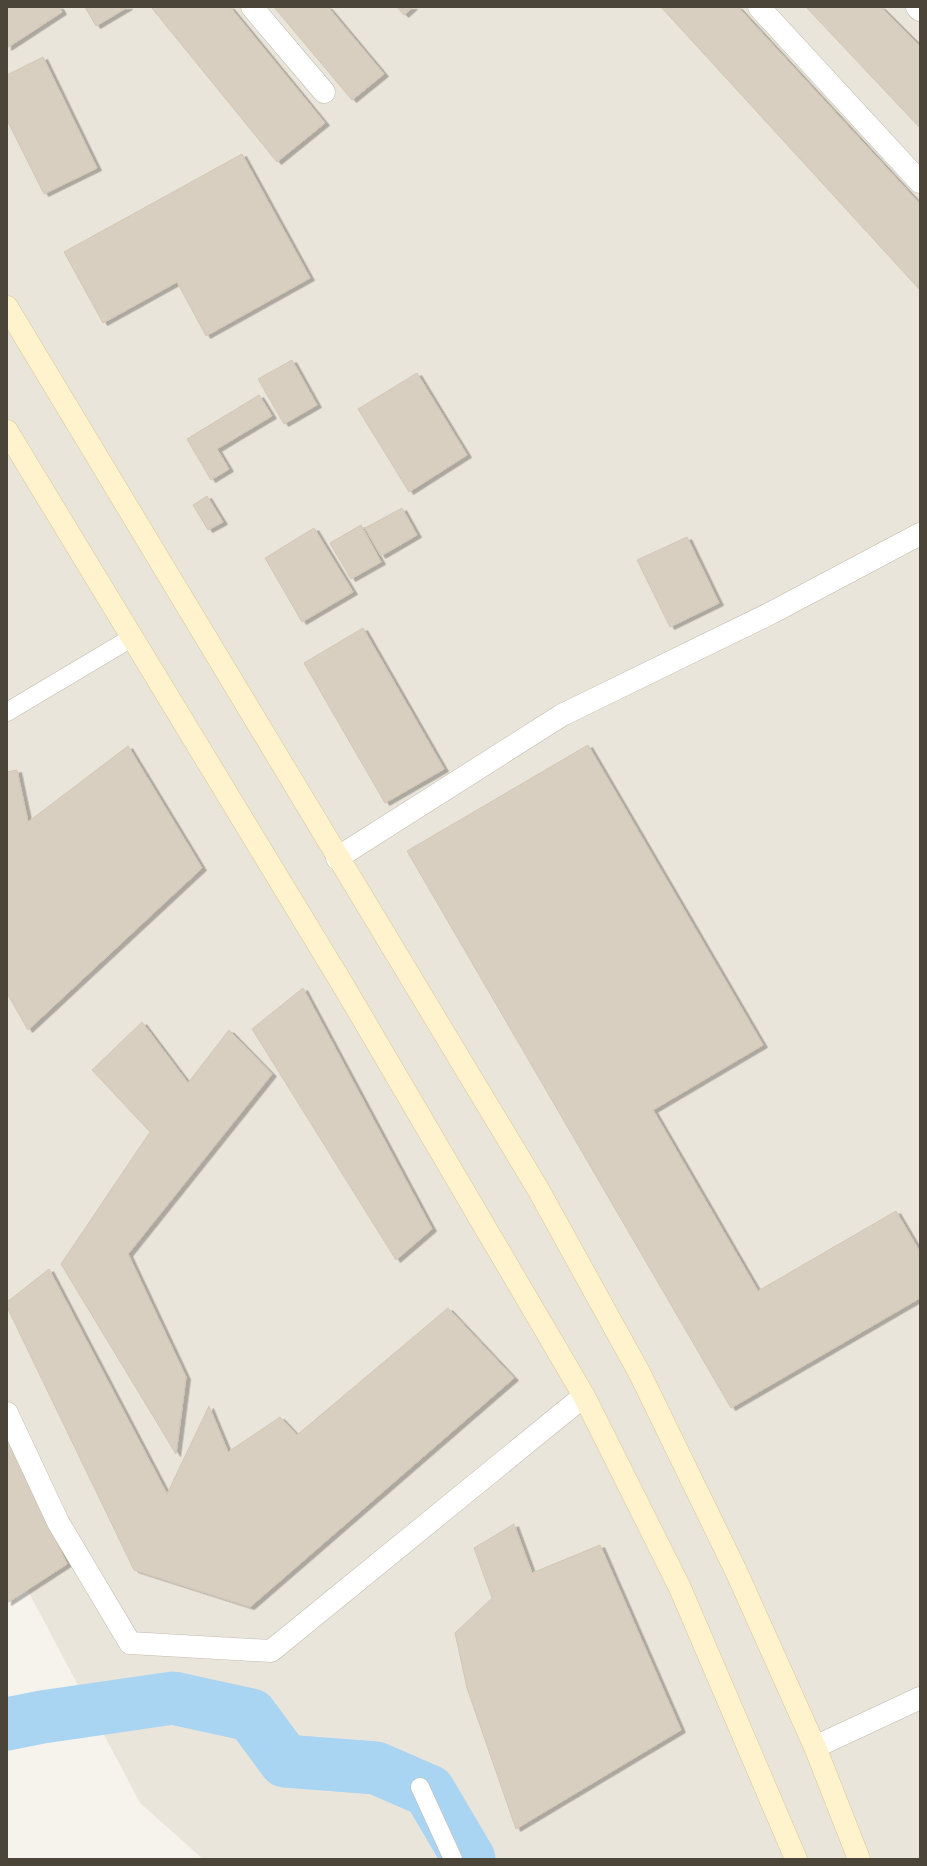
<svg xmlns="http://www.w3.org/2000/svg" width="927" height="1866" viewBox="0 0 927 1866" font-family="'Archivo Narrow',sans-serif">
	<defs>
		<filter id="shadow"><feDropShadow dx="4.5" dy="2.5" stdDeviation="0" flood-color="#0004"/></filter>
	</defs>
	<rect width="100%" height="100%" fill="#f6f3ec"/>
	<path fill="#eae5da" d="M 7,7 L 920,7 L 920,1859 L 203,1859 L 140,1803 L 7,1551 Z"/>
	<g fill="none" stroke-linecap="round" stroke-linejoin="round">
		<path stroke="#a9d4f2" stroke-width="53" d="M 7,1724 L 42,1717 L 173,1698 L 251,1715 L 285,1761 L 376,1768 L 429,1791 L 469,1859"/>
	</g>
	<path fill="#d8cfc1" stroke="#d3c7b4" filter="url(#shadow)" d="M 7,7 L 59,7 L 62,12 L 7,48 Z
		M 85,7 L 128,7 L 96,26 Z
		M 151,7 L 230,7 L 325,123 L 277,162 Z
		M 274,7 L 328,7 L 384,74 L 352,100 Z
		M 397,7 L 413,7 L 404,15 Z
		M 661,7 L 738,7 L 920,204 L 920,290 Z
		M 806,7 L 881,7 L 920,46 L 920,128 Z
		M 43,57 L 97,168 L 44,194 L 7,120 L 7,75 Z
		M 242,154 L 310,278 L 206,336 L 177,282 L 103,323 L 64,252 Z
		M 292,360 L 317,405 L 284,424 L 258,379 Z
		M 417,373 L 467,455 L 409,492 L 358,409 Z
		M 259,395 L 272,416 L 217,449 L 229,469 L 211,480 L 187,439 Z
		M 207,496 L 223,522 L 208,530 L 193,505 Z
		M 402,508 L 417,535 L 381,556 L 365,528 Z
		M 361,525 L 381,562 L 351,579 L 330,543 Z
		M 314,528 L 353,592 L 302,622 L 265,558 Z
		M 687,537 L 719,603 L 670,627 L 637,560 Z
		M 363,628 L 444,769 L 385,803 L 304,663 Z
		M 588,745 L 763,1045 L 653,1110 L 758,1291 L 896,1211 L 920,1252 L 920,1298 L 731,1408 L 407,851 Z
		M 128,746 L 202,868 L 28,1030 L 7,993 L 7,772 L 17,770 L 28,822 Z
		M 303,988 L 432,1229 L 396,1260 L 252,1029 Z
		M 142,1022 L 188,1083 L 229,1030 L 272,1074 L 128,1254 L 186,1377 L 176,1454 L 61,1264 L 150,1132 L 92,1070 Z
		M 49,1269 L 167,1494 L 209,1406 L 228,1452 L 280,1417 L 297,1435 L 448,1308 L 514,1378 L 250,1607 L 134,1570 L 7,1307 L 7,1302 Z
		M 7,1438 L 67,1564 L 7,1603 Z
		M 514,1524 L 532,1573 L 600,1545 L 681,1730 L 516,1829 L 467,1688 L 455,1633 L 492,1598 L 474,1548 Z"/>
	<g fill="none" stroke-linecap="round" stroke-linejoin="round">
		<defs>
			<path id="service" d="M 7,712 L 133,637
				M 420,1787 L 453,1859"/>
			<path id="minor" d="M 252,7 L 324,92
				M 759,7 L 920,182
				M 917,7 L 920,10
				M 337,858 L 562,715 L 771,613 L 920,534
				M 7,1413 L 58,1522 L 130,1643 L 271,1651 L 584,1396
				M 815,1747 L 920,1698"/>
			<path id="secondary" d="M 7,307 L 538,1189 L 640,1374 L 736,1571 L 815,1747 L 859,1859
				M 7,431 L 346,990 L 584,1396 L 680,1588 L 796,1859"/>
		</defs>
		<use href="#service" stroke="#c2bbae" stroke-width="19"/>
		<use href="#minor" stroke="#c2bbae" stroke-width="23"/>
		<use href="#secondary" stroke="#d6c79b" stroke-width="23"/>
		<use href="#service" stroke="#fff" stroke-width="18"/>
		<use href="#minor" stroke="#fff" stroke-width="22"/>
		<use href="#secondary" stroke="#fff3cd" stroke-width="22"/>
	</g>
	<rect width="927" height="1866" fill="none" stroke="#4b4439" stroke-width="16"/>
</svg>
